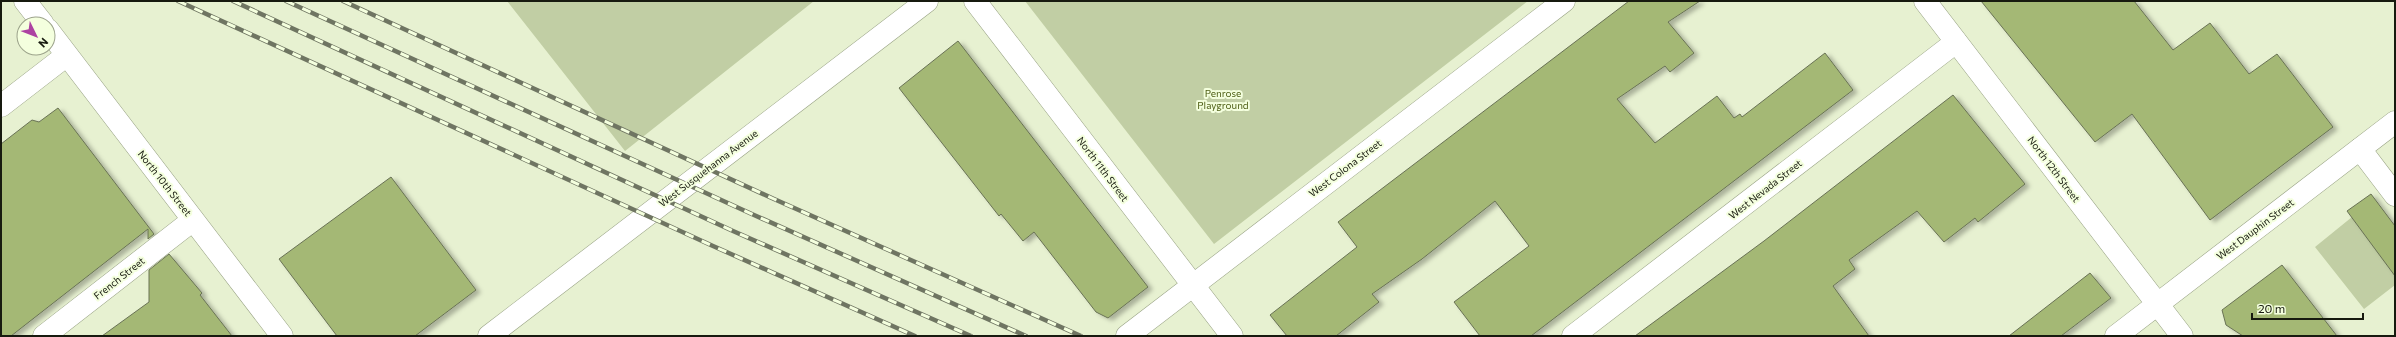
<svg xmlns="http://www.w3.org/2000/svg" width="2396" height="337" viewBox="0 0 2396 337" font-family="Commissioner,sans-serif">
	<defs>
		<filter id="shadow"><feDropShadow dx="4.5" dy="2.5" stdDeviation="2" flood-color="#0004"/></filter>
	</defs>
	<rect width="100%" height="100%" fill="#e7f1d1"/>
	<path fill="#c1cea4" d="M 507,1 L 814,1 L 625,151 Z
		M 1025,1 L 1528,1 L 1214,244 Z
		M 2352,217 L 2395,273 L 2395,285 L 2364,309 L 2315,247 Z"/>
	<path fill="#a4b875" stroke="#697255" filter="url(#shadow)" d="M 1629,1 L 1700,1 L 1668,22 L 1694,53 L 1670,72 L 1665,66 L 1617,99 L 1655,143 L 1717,96 L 1734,118 L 1740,114 L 1742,117 L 1825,53 L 1853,90 L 1531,336 L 1480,336 L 1454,302 L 1529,246 L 1495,201 L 1422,259 L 1372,294 L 1379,302 L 1336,336 L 1287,336 L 1270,315 L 1357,247 L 1338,222 Z
		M 1981,1 L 2134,1 L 2173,50 L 2210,23 L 2249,74 L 2277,54 L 2333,127 L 2210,220 L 2132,114 L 2095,142 Z
		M 958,41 L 1148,287 L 1108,318 L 1096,312 L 1034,232 L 1023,241 L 1001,214 L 999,216 L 899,88 Z
		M 1953,95 L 2025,184 L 1978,222 L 1975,218 L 1944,242 L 1917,211 L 1849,260 L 1855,269 L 1833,286 L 1869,336 L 1635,336 L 1764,241 Z
		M 58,108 L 154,234 L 148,239 L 148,229 L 11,336 L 1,336 L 1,144 L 32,120 L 39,122 Z
		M 391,177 L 476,290 L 415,336 L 337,336 L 279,259 Z
		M 2371,194 L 2395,226 L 2395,276 L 2347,211 Z
		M 169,254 L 202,293 L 200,295 L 232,336 L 102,336 L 149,302 L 149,270 Z
		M 2282,265 L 2337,336 L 2243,336 L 2226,325 L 2222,310 Z
		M 2090,273 L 2111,298 L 2061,336 L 2009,336 Z"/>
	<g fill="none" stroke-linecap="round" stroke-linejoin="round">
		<defs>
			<path id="street" d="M 25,1 L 43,24
				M 48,30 L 282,336
				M 1,106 L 67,55
				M 2360,149 L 2395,195
				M 44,336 L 193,220
				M 489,336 L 927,1
				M 1127,336 L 1564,1
				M 1573,336 L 1956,42"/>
			<path id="secondary" d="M 975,1 L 1232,336
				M 1925,1 L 2182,336
				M 2116,336 L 2395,122"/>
		</defs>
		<use href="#street" stroke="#97a183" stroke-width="23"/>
		<use href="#secondary" stroke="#97a183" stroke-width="23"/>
		<use href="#street" stroke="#fff" stroke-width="22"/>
		<use href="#secondary" stroke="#fff" stroke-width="22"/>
		<defs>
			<path id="rail" d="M 178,1 L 713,246 L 915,336
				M 233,1 L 733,231 L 971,336
				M 286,1 L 754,215 L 1026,336
				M 343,1 L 774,199 L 1081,336"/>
		</defs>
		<use href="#rail" stroke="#6f7562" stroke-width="4.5"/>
		<use href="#rail" stroke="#f4ffde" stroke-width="3" stroke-dasharray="9" stroke-linecap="butt"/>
	</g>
	<g text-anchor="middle" stroke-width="4" stroke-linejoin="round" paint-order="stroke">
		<g font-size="10" fill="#4d5e14" stroke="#f4ffde">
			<text x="1223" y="97">Penrose<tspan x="1223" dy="12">Playground</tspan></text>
		</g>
		<g font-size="10" fill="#171a0f" stroke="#f4ffde">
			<text transform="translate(708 168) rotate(-37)" y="4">West Susquehanna Avenue</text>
			<text transform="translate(1345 168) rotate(-37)" y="4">West Colona Street</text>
			<text transform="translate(1103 169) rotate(53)" y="4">North 11th Street</text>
			<text transform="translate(2054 169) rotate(53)" y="4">North 12th Street</text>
			<text transform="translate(165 183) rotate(52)" y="4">North 10th Street</text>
			<text transform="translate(1765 189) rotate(-38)" y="4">West Nevada Street</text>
			<text transform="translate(2255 229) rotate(-37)" y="4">West Dauphin Street</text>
			<text transform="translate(119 278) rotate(-38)" y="4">French Street</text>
		</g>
	</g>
	<rect width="2396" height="337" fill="none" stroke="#171a0f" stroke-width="4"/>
	<g transform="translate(36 36) rotate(133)"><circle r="19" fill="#f4ffde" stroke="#9ca38b"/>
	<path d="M0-3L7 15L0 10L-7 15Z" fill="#ad42a2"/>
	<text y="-6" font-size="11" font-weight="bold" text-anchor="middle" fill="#171a0f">N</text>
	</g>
	<path d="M2252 313v6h111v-6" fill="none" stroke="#171a0f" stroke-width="2"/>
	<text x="2258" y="313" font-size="12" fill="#171a0f" stroke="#f4ffde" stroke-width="3" paint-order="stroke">20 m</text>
</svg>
